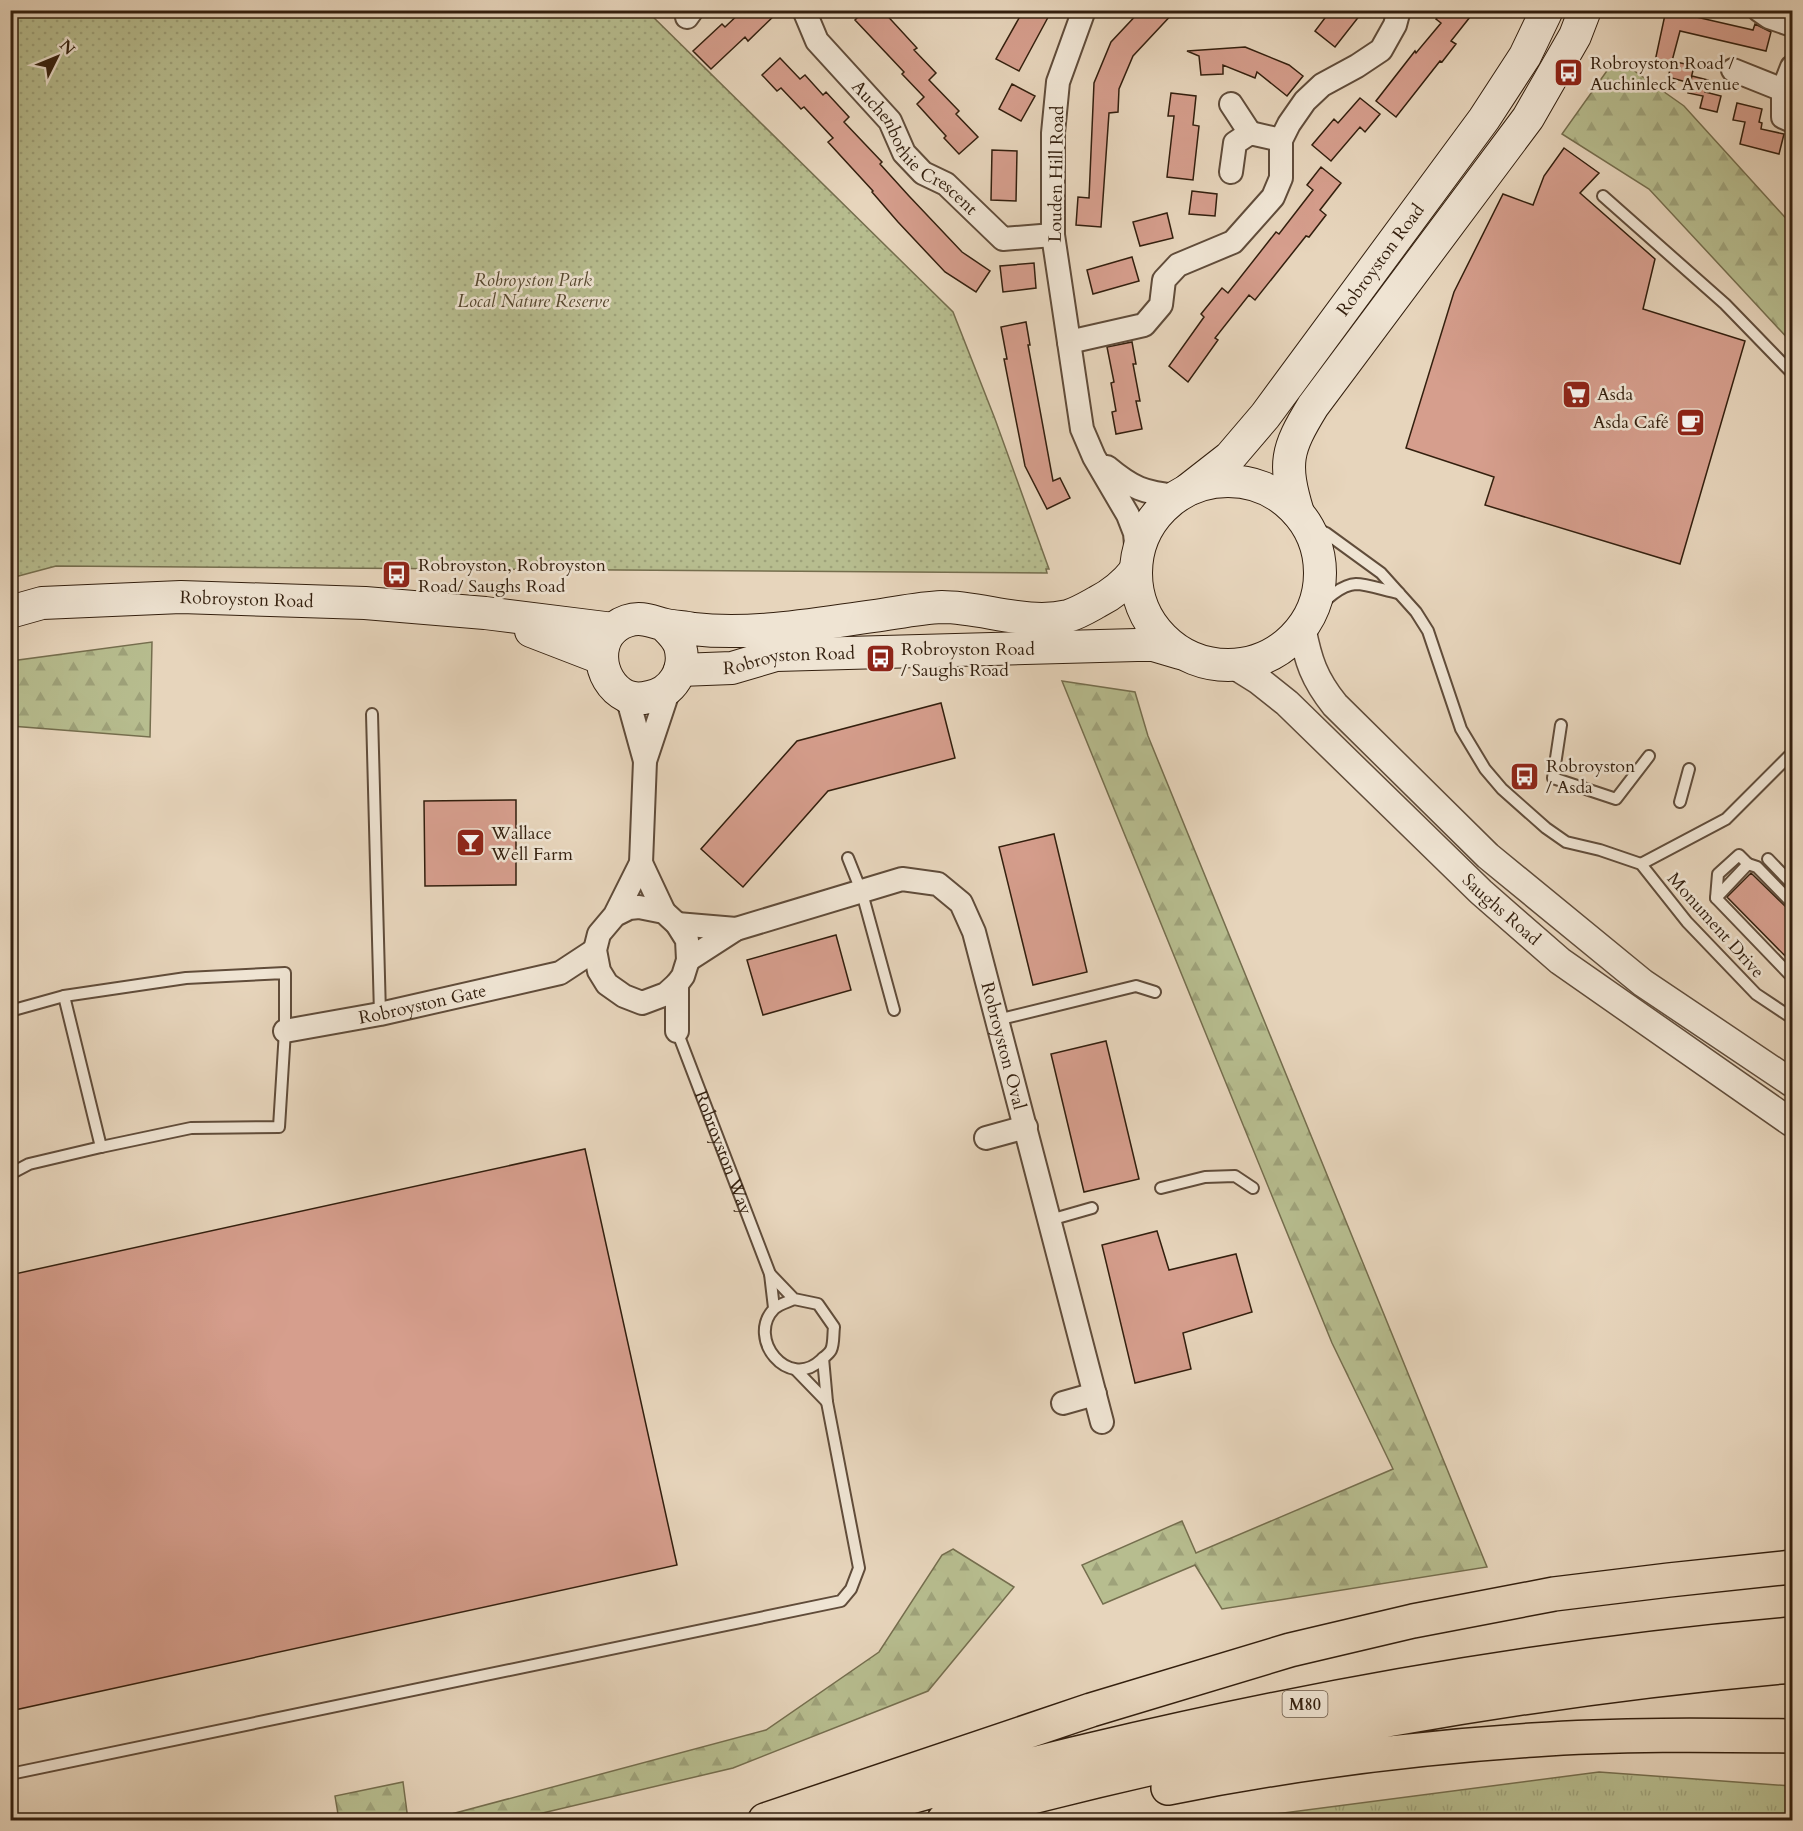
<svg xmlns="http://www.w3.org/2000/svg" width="1803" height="1831" viewBox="0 0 1803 1831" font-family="Cardo,serif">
	<defs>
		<pattern id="grass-tufts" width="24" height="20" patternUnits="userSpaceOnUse" patternTransform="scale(1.5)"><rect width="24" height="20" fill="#b7bd8f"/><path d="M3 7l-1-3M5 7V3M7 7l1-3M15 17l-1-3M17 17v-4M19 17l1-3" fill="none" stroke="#9ea27a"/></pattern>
		<pattern id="forest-firs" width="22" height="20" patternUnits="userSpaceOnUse" patternTransform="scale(1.5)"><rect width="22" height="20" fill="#b7bd8f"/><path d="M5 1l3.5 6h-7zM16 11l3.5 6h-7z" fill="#9ea27a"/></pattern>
		<pattern id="park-dots" width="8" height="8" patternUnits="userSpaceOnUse" patternTransform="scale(1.5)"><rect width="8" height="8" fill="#b7bd8f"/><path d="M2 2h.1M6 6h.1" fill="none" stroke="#9ea27a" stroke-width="1.8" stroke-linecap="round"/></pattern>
	</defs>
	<rect width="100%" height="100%" fill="#e7d5bc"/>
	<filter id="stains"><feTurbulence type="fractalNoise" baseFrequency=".00333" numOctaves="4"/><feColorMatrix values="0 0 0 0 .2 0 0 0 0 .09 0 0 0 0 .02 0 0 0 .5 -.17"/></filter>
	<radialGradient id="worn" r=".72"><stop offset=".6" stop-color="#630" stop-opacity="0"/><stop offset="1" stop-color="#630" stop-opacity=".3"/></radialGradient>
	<path fill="url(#grass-tufts)" stroke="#756e4e" stroke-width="1.5" d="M 1599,1772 L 1792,1786 L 1792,1820 L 1230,1820 Z"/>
	<path fill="url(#forest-firs)" stroke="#756e4e" stroke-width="1.5" d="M 1616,58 L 1684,106 L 1792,225 L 1792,343 L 1649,189 L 1562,134 Z
		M 152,642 L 150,737 L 11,726 L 11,661 Z
		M 1062,681 L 1135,692 L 1148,736 L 1487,1567 L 1222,1609 L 1195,1565 L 1103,1604 L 1082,1565 L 1182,1521 L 1196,1553 L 1393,1469 L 1332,1343 Z
		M 953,1549 L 1014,1587 L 928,1691 L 733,1768 L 513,1820 L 429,1820 L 766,1730 L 879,1652 L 942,1555 Z
		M 403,1782 L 408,1820 L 339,1820 L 335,1796 Z"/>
	<path fill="url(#park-dots)" stroke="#756e4e" stroke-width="1.5" d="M 11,10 L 647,11 L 953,312 L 995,419 L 1049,569 L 1046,569 L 1047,573 L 56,566 L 11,578 Z"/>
	<path fill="#d69e8d" stroke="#331f0e" stroke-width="1.5" d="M 743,10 L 780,10 L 748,41 L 745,37 L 711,69 L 693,51 L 722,24 L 725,27 Z
		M 865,10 L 882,10 L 917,48 L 914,50 L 936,73 L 929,80 L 959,111 L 956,114 L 978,137 L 959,154 L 944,138 L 946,136 L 917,104 L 924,97 L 902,74 L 904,72 L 855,20 Z
		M 1052,10 L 1019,71 L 996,59 L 1023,11 Z
		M 1141,10 L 1176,10 L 1133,56 L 1119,89 L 1118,112 L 1109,113 L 1101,227 L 1076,225 L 1078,197 L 1089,198 L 1094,83 L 1111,42 Z
		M 1331,10 L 1364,10 L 1335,47 L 1315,31 Z
		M 1442,10 L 1462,10 L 1470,17 L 1451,41 L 1456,44 L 1442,62 L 1440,61 L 1396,117 L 1376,101 L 1415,51 L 1416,53 L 1441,23 L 1436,19 Z
		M 1666,10 L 1684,10 L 1683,14 L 1753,30 L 1755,24 L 1771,32 L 1766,51 L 1680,31 L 1672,61 L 1694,66 L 1690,83 L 1668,77 L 1670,70 L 1654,66 Z
		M 1245,47 L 1289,65 L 1303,76 L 1287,96 L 1257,72 L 1255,78 L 1223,65 L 1223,74 L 1201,75 L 1199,56 L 1187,51 Z
		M 780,58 L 800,79 L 805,75 L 823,95 L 826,92 L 849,117 L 844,122 L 882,162 L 880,164 L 909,196 L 962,252 L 990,271 L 976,292 L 945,272 L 898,222 L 872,192 L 873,191 L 828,142 L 833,138 L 804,107 L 801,109 L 781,88 L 777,91 L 762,75 Z
		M 1692,76 L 1708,80 L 1705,92 L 1721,96 L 1717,112 L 1700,108 L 1703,96 L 1688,93 Z
		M 1012,84 L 1035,96 L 1021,121 L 999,109 Z
		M 1171,93 L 1196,96 L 1193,125 L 1199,126 L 1193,180 L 1167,177 L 1174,116 L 1168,116 Z
		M 1360,98 L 1380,114 L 1365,132 L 1360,127 L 1331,161 L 1312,145 L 1334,119 L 1338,123 Z
		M 1737,103 L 1762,109 L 1759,122 L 1762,123 L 1761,129 L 1784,134 L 1779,154 L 1740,144 L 1745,122 L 1733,120 Z
		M 1564,148 L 1599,173 L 1580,193 L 1655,259 L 1643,309 L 1745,341 L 1680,564 L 1485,505 L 1494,477 L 1406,448 L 1454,292 L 1503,194 L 1533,205 L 1544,176 Z
		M 992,150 L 1017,151 L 1016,201 L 991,200 Z
		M 1321,167 L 1341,183 L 1320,210 L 1326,215 L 1309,237 L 1306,236 L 1255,300 L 1249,295 L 1215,338 L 1218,340 L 1188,382 L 1169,366 L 1204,317 L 1201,314 L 1222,288 L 1228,293 L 1276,232 L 1279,234 L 1313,190 L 1307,185 Z
		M 1192,191 L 1217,194 L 1215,216 L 1189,214 Z
		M 1167,213 L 1173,238 L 1140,246 L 1133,222 Z
		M 1132,257 L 1139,281 L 1093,294 L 1087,270 Z
		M 1034,263 L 1036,288 L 1003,292 L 1000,266 Z
		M 1026,322 L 1030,345 L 1028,345 L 1053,481 L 1060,478 L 1070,498 L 1047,509 L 1025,466 L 1004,359 L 1007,359 L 1001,327 Z
		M 1132,342 L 1136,364 L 1133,364 L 1140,401 L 1136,401 L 1142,429 L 1116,434 L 1112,412 L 1116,411 L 1111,383 L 1114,382 L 1107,347 Z
		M 941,703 L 955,758 L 828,791 L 743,887 L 701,849 L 797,741 Z
		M 516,800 L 516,885 L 425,886 L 424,801 Z
		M 1054,834 L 1087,972 L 1033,985 L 999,847 Z
		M 1751,873 L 1787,908 L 1792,911 L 1792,963 L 1727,897 Z
		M 836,935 L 851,990 L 763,1015 L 747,960 Z
		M 1106,1041 L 1139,1179 L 1084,1192 L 1051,1054 Z
		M 585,1149 L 677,1565 L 10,1711 L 10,1275 Z
		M 1157,1231 L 1169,1270 L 1236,1254 L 1252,1312 L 1183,1333 L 1191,1369 L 1135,1383 L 1102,1245 Z"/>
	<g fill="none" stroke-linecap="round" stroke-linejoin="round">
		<defs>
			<g id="service">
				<path d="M 1603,196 L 1725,304 L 1792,373"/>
				<path d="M 1305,523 L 1326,533 L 1381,573 L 1416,612 L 1428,631 L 1461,729 L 1485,769 L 1502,789 L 1546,828 L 1566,842 L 1600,850 L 1641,864 L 1687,922 L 1756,994 L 1792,1018"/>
				<path d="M 1309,618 C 1319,606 1338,585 1356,584 C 1367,584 1387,591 1399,593"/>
				<path d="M 372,714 L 380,1014"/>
				<path d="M 1561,725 L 1553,778 L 1616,799 L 1649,756"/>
				<path d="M 1680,802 L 1689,769"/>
				<path d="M 848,858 L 862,893 L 894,1010"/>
				<path d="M 1768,859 L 1792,884"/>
				<path d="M 1641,864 L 1726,819 L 1792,753"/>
				<path d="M 1716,898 L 1718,874 L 1739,855 L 1748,864"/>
				<path d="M 1792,903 L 1757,867 L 1748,864 L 1716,898 L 1792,977"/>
				<path d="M 64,996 L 101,1147"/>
				<path d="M 10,1011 L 64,996 L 186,978 L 285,973 L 285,1031 L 279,1127 L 191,1128 L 101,1147 L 29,1164 L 10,1174"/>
				<path d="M 997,1020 L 1136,986 L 1155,992"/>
				<path id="s1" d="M 677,1031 L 770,1274 L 774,1308"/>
				<path d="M 1161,1188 L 1205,1177 L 1235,1176 L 1253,1188"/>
				<path d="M 1050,1220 L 1092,1208"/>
				<path d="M 770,1274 L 794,1299 L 818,1304 L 834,1327 C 833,1334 834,1344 831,1350 C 829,1354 824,1357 821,1360 C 788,1391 746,1338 774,1309 C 779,1304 788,1302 794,1299"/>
				<path d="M 796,1370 L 827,1402"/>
				<path d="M 10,1774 L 841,1601 L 851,1589 L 859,1568 L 827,1402 L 823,1358"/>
			</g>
			<g id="minor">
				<path id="s2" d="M 804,10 L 817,41 L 890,121 L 904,153 L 923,173 L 946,184 L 1003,239 L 1053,235"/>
				<path d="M 1084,10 L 1058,82 L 1053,133 L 1053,235 L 1082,429 L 1094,457 L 1128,515 L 1135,533 L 1137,556"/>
				<path d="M 1759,10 L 1769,17 L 1792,25"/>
				<path d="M 687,17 L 692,10"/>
				<path d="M 1792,67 L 1783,90 L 1783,117 L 1792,121"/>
				<path d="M 1733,70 L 1783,90"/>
				<path d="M 1231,104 L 1250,133"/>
				<path d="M 1231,172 L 1235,143 L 1250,133 L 1281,140"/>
				<path d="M 1069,342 L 1144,325 L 1161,305 L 1164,280 L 1178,265 L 1233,242 L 1273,197 L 1281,178 L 1281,140 L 1289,124 L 1305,101 L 1322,85 L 1357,66 L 1381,50 L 1395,25 L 1399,10"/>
				<path d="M 1107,467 C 1132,488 1144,493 1177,496"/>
				<path d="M 627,696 L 645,761"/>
				<path d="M 641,863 L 664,912"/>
				<path d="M 615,915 L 629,908 L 639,907 L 664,912 L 677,924 L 687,940 L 688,960 L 683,976 L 677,984 L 666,994 L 642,1003 L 624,996 L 607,984 L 599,971 L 595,950 L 599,934 L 615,915 L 641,863 L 645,761 L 669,689"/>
				<path d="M 677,924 L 736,929"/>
				<path id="s3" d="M 688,960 L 736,929 L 902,879 L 938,884 L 961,903 L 974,932 L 1102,1422"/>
				<path id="s4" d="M 285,1031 L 380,1014 L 560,973 L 595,950"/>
				<path d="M 677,1031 L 677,984"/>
				<path d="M 986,1138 L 1026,1127"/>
				<path d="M 1063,1403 L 1095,1394"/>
			</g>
			<g id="tertiary">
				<path d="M 1302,629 C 1308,660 1314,679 1335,705 L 1488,856 L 1643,983 L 1792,1083"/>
				<path id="s5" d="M 1234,665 L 1258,680 L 1287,703 L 1481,892 L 1560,961 L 1792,1123"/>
			</g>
			<g id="secondary">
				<circle cx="1228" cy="573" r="92"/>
				<path id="s6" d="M 1189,489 L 1230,457 L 1265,416 L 1484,119 L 1525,56 L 1547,10"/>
				<path d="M 1298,513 C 1283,463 1286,450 1313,406 L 1528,118 L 1575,36 L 1585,10"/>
				<path id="s7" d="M 10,612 L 42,603 L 181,597 L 365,603 L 485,613 L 613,629"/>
				<path d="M 664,625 C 670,631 677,637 680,646 C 687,670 672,693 649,697 C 641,699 633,699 626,696 C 596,681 592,633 627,621 C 642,616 652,622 666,625 C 675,627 684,627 693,629 C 753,636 814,624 874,616 C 896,613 919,608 942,607 C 983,607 1027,626 1068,616 C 1078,613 1088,607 1097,602 C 1113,594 1124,585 1135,571"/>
				<path d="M 531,631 L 601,658"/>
				<path id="s8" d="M 680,670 L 732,668 L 776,655 L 1137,645 L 1153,645 L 1180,653"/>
			</g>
			<path id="motorway" d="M 1168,1788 C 1289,1764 1410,1748 1533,1740 C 1619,1734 1706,1735 1792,1736
				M 834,1818 C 919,1795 1004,1770 1090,1750 C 1321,1695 1556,1654 1792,1634
				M 765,1820 L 1091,1710 L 1290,1650 L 1413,1621 L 1554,1594 L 1669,1580 L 1792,1567
				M 944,1820 C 1221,1745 1506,1691 1792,1666"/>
		</defs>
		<use href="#service" stroke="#604c3a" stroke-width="14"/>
		<use href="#minor" stroke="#604c3a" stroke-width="26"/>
		<use href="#tertiary" stroke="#604c3a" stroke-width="30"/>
		<use href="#secondary" stroke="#331f0e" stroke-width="34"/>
		<use href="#motorway" stroke="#331f0e" stroke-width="36"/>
		<use href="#service" stroke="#efe4d3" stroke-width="10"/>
		<use href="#minor" stroke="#efe4d3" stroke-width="22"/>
		<use href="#tertiary" stroke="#efe4d3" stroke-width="27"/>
		<use href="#secondary" stroke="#efe4d3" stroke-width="32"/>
		<use href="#motorway" stroke="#e7d5bc" stroke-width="33"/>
	</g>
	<defs>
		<symbol id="bus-square" viewBox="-11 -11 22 22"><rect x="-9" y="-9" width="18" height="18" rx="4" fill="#8f2418" stroke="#efe4d3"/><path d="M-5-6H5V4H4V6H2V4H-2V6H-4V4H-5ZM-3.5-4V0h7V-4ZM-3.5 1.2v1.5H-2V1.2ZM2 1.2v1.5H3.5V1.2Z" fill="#fff"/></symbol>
		<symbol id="supermarket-square" viewBox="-11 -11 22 22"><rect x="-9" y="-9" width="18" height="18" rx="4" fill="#8f2418" stroke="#efe4d3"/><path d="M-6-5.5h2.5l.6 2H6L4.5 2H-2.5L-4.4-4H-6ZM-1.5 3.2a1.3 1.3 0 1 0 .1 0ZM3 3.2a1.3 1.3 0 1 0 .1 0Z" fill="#fff"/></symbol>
		<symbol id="cafe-square" viewBox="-11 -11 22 22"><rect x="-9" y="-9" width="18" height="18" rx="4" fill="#8f2418" stroke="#efe4d3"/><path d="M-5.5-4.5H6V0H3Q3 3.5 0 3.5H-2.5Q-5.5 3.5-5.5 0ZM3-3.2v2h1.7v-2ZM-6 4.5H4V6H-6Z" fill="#fff"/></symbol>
		<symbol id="bar-square" viewBox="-11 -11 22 22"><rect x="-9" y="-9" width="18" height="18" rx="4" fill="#8f2418" stroke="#efe4d3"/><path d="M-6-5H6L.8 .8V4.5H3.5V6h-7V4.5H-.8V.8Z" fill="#fff"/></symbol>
	</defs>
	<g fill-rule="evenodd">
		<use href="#bus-square" x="1552" y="56" width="33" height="33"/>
		<use href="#supermarket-square" x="1560" y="378" width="33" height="33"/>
		<use href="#cafe-square" x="1674" y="406" width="33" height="33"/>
		<use href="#bus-square" x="380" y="558" width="33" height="33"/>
		<use href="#bus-square" x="864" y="642" width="33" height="33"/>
		<use href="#bus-square" x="1508" y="760" width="33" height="33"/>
		<use href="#bar-square" x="454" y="826" width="33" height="33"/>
	</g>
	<g text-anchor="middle" stroke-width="5" stroke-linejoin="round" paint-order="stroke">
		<rect fill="#efe4d3" stroke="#6b5a49" stroke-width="1.5" x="1282.5" y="1691" width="45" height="26" rx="4.5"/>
		<g font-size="16" font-weight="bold" fill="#331f0e">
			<text x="1305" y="1710">M80</text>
		</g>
		<g font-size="18" fill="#331f0e" stroke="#efe4d3" text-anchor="start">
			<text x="1590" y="69">Robroyston Road /<tspan x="1590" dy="21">Auchinleck Avenue</tspan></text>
			<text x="1597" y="400">Asda</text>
			<text x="1669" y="428" text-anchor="end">Asda Café</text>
			<text x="418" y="571">Robroyston, Robroyston<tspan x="418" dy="21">Road/ Saughs Road</tspan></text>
			<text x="901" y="655">Robroyston Road<tspan x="901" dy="21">/ Saughs Road</tspan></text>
			<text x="1546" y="772">Robroyston<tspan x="1546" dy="21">/ Asda</tspan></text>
			<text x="491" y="839">Wallace<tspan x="491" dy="21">Well Farm</tspan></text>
		</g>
		<g font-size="18" fill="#331f0e" stroke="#efe4d3">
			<text dy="6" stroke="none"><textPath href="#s2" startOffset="180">Auchenbothie Crescent</textPath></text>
			<text transform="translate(1056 174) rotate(-89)" y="6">Louden Hill Road</text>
			<text dy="6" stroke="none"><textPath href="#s6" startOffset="300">Robroyston Road</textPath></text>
			<text dy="6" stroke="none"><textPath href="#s7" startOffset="238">Robroyston Road</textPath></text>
			<text dy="6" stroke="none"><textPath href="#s8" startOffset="110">Robroyston Road</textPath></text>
			<text dy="6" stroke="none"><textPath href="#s5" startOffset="363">Saughs Road</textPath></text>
			<text transform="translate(1716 925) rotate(48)" y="6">Monument Drive</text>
			<text dy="6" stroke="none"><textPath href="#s4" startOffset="140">Robroyston Gate</textPath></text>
			<text dy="6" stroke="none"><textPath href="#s3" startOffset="446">Robroyston Oval</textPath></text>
			<text dy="6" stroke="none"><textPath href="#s1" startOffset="130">Robroyston Way</textPath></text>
		</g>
		<g font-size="18" font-style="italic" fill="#54462e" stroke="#efe4d3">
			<text x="533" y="286">Robroyston Park<tspan x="533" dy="21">Local Nature Reserve</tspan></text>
		</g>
	</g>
	<rect width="1803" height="1831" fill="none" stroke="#e7d5bc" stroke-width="36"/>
	<rect x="12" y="12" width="1779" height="1807" fill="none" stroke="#331f0e" stroke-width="3"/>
	<rect x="18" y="18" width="1767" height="1795" fill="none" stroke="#331f0e" stroke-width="1.5"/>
	<g transform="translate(57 57) rotate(47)" stroke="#efe4d3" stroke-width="4.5" paint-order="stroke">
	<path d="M0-4.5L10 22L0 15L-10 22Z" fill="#331f0e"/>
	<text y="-9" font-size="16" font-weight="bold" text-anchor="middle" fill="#331f0e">N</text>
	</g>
	<rect width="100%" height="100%" filter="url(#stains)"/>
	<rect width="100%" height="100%" fill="url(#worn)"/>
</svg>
